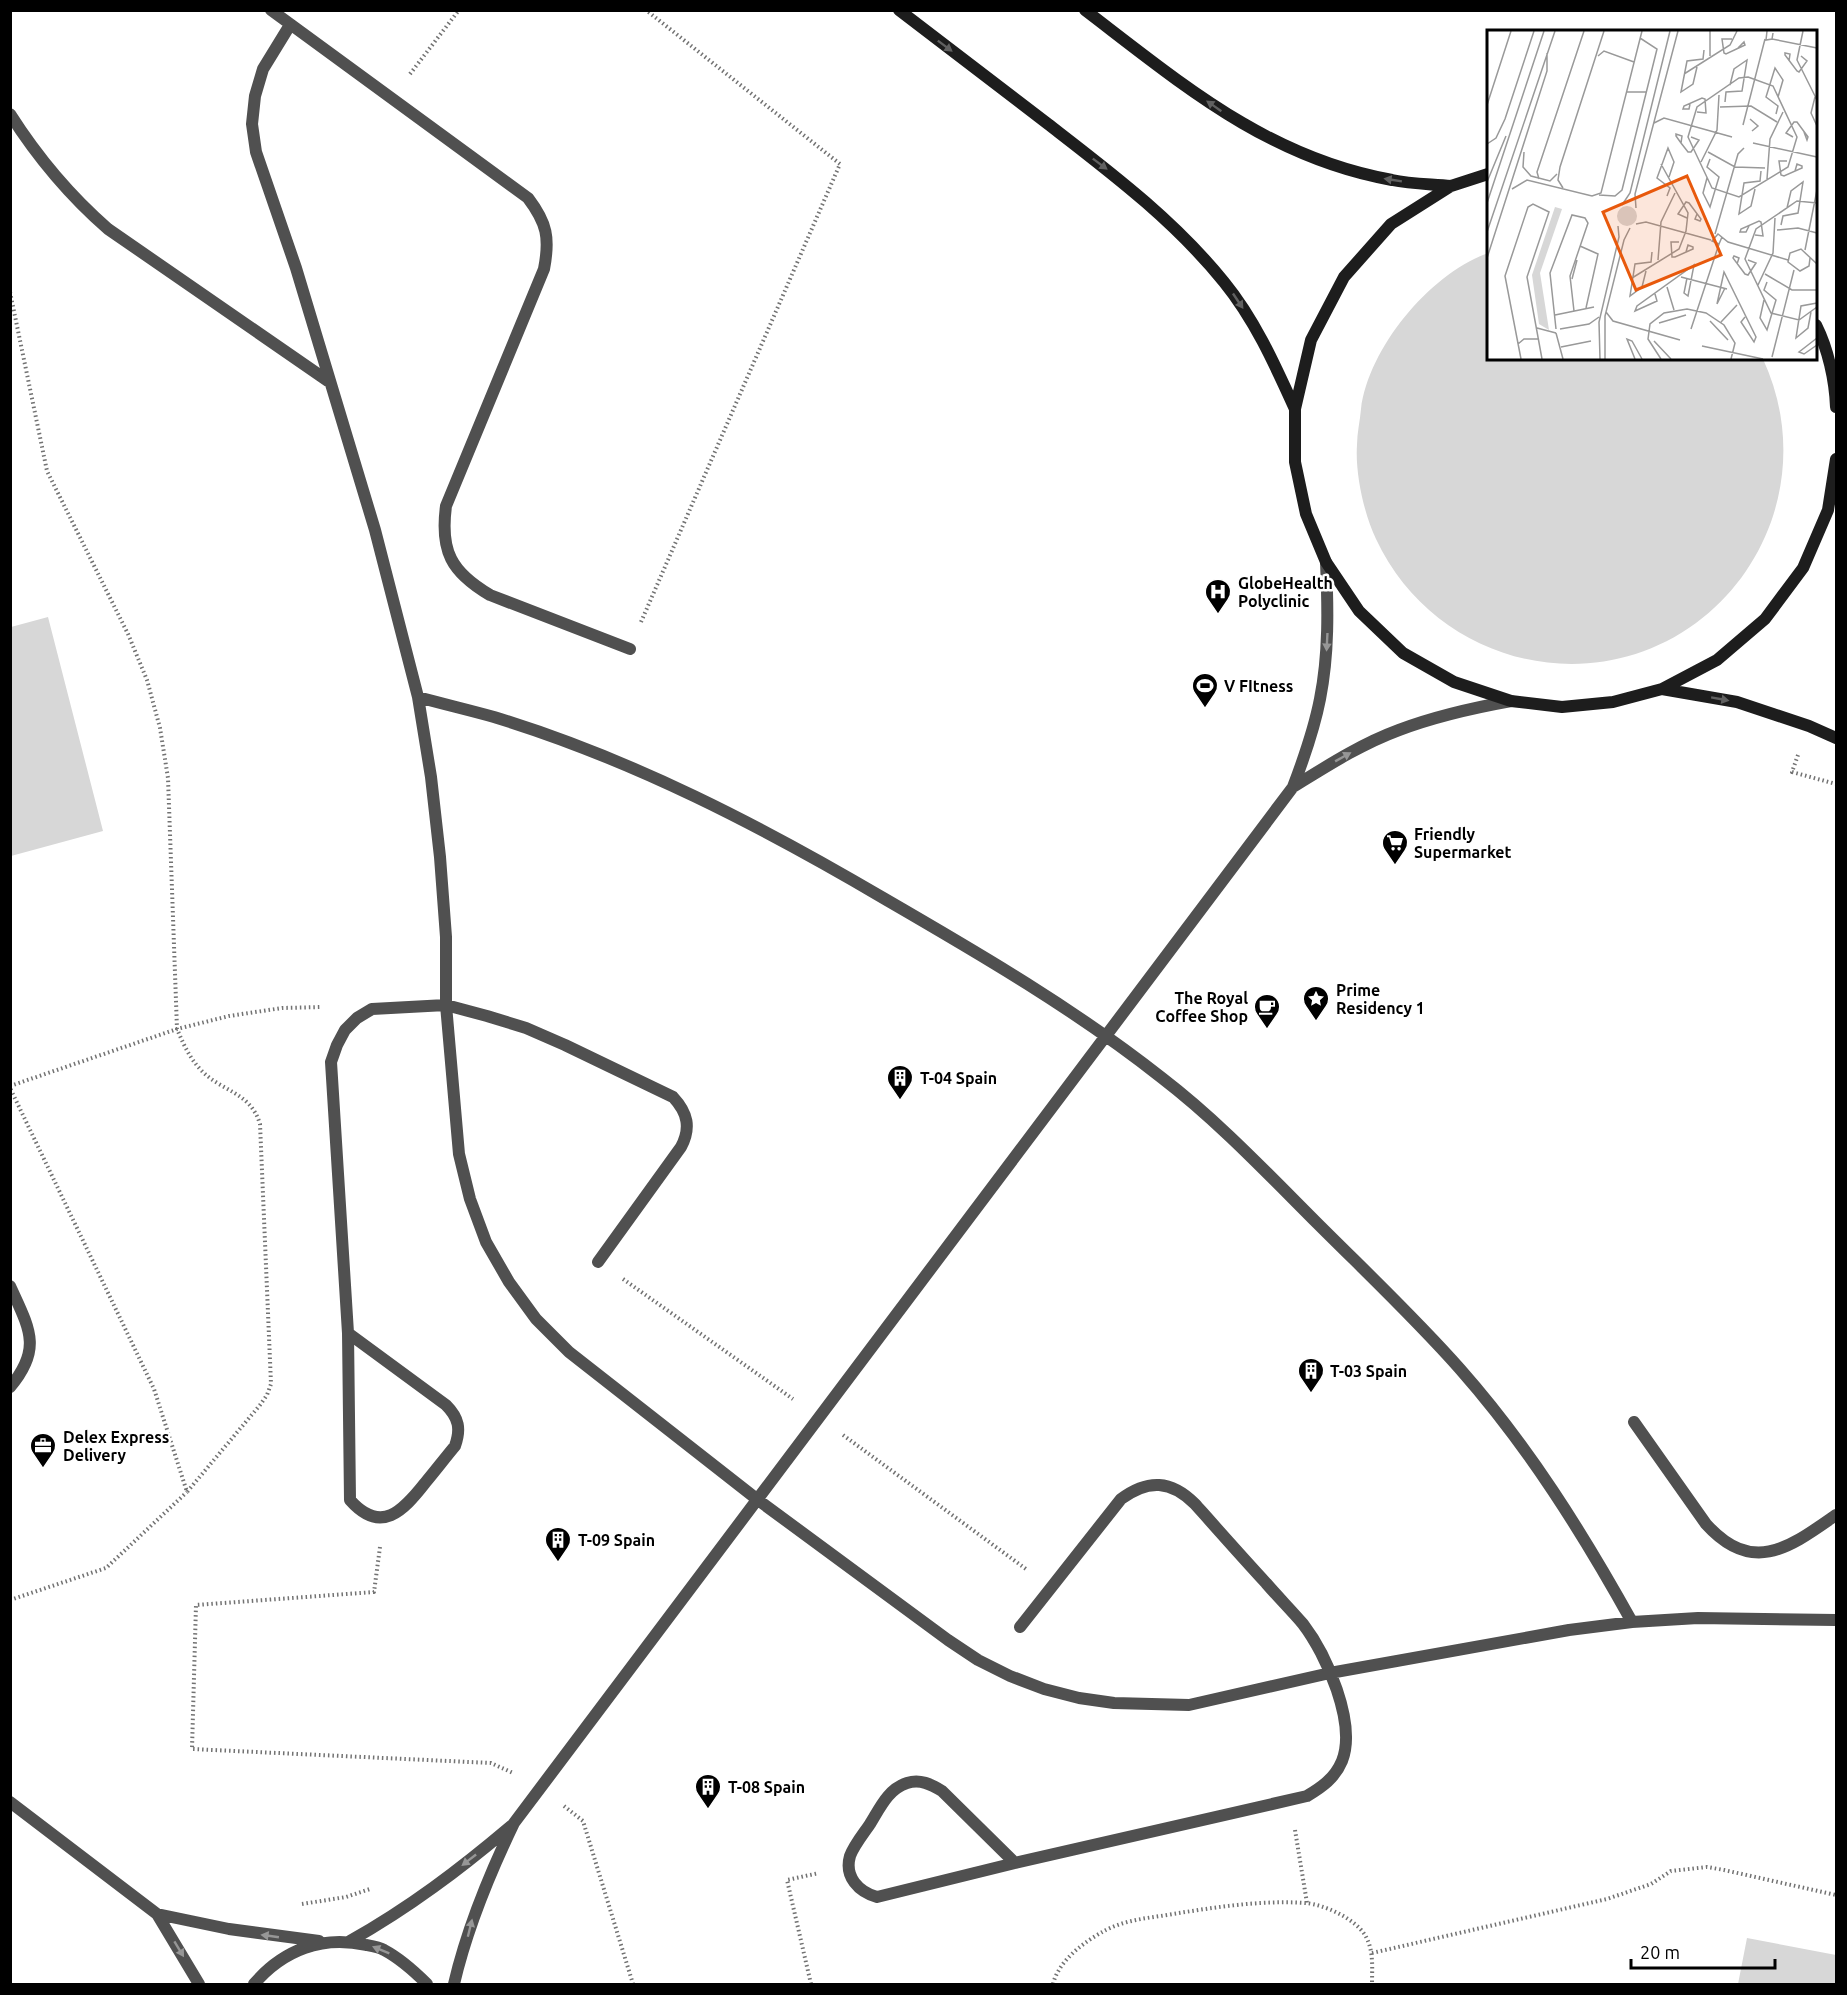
<svg xmlns="http://www.w3.org/2000/svg" width="1847" height="1995" viewBox="0 0 1847 1995" font-family="Ubuntu,sans-serif">
	<rect width="100%" height="100%" fill="#fff"/>
	<path fill="#d7d7d7" d="M 1488,253 L 1488,358 L 1763,359 C 1787,411 1790,468 1771,522 C 1756,563 1731,597 1696,623 C 1587,703 1433,661 1376,539 C 1364,514 1355,473 1357,445 C 1357,433 1360,421 1361,409 C 1369,347 1430,274 1488,253 Z
		M 48,617 L 103,831 L 11,856 L 11,627 Z
		M 1747,1938 L 1836,1955 L 1836,1984 L 1738,1984 Z"/>
	<g fill="none" stroke-linecap="round" stroke-linejoin="round">
		<path stroke="#727272" stroke-width="4" stroke-dasharray="1.5 3" stroke-linecap="butt" d="M 410,74 L 459,10
			M 10,292 L 47,471 L 128,634 L 147,680 L 160,728 L 168,778 L 177,1029 C 183,1043 189,1057 200,1069 C 221,1092 250,1091 260,1124 L 271,1384 L 267,1395 L 260,1405 L 187,1492 L 154,1389 L 10,1088
			M 641,622 L 840,164 L 646,10
			M 1798,755 L 1792,772 L 1836,784
			M 10,1086 L 177,1029 L 229,1016 L 282,1008 L 322,1007
			M 623,1279 L 793,1399
			M 843,1435 L 1026,1569
			M 380,1547 L 374,1592 L 196,1605 L 192,1749 L 491,1763 L 513,1773
			M 10,1600 L 106,1568 L 187,1492
			M 564,1806 L 583,1821 L 633,1984
			M 1295,1830 L 1307,1903
			M 302,1904 L 346,1897 L 370,1889
			M 1372,1953 L 1607,1899 L 1651,1884 L 1671,1871 L 1707,1867 L 1724,1870 L 1836,1895
			M 811,1984 L 787,1880 L 819,1873
			M 1053,1984 C 1059,1960 1085,1941 1106,1930 C 1128,1919 1150,1918 1173,1914 C 1216,1907 1262,1900 1306,1903 C 1325,1905 1354,1918 1365,1935 C 1374,1950 1372,1968 1372,1984"/>
		<path stroke="#505050" stroke-width="12" d="M 271,10 L 528,198 C 547,223 550,238 544,269 L 446,506 C 440,551 451,572 490,595 L 630,649
			M 290,25 L 263,69 L 255,96 L 252,124 L 256,152 L 296,268 L 375,530 L 418,697 L 431,777 L 440,857 L 446,937 L 446,1005 L 459,1154 L 470,1199 L 486,1242 L 509,1282 L 536,1319 L 569,1352 L 758,1500 L 948,1640 L 978,1660 L 1010,1676 L 1044,1689 L 1079,1698 L 1114,1703 L 1189,1705 L 1330,1673 L 1569,1630 L 1632,1622 L 1698,1618 L 1836,1620
			M 10,114 C 38,158 69,195 108,229 L 328,381
			M 418,697 C 443,704 469,710 494,717 C 632,759 761,826 885,899 C 980,954 1076,1010 1162,1078 C 1218,1121 1267,1173 1317,1223 C 1365,1271 1415,1318 1460,1369 C 1528,1446 1582,1532 1632,1622
			M 1293,787 C 1327,766 1361,744 1399,730 C 1436,716 1472,708 1511,701
			M 10,1286 C 29,1328 43,1348 10,1387
			M 348,1333 L 446,1405 C 459,1418 461,1429 455,1446 C 445,1458 435,1471 425,1483 C 403,1511 381,1535 350,1500 L 348,1333 L 331,1062 L 337,1045 L 345,1030 L 357,1018 L 372,1009 L 446,1005 L 487,1016 L 526,1028 L 565,1045 L 673,1097 C 688,1113 691,1128 681,1147 L 598,1262
			M 1634,1422 L 1706,1524 C 1753,1576 1790,1547 1836,1515
			M 10,1802 L 157,1914 L 199,1984
			M 1015,1863 L 942,1791 C 931,1784 920,1779 907,1783 C 888,1789 880,1808 870,1824 C 864,1833 854,1845 850,1856 C 844,1877 859,1892 877,1897 L 1015,1863 L 1307,1796 C 1322,1787 1335,1778 1342,1761 C 1357,1723 1326,1654 1303,1624 C 1291,1610 1278,1597 1266,1583 C 1242,1557 1219,1531 1195,1504 C 1171,1480 1148,1479 1121,1499 L 1020,1627
			M 157,1914 L 229,1929 L 319,1941
			M 350,1941 C 410,1907 459,1870 511,1826
			M 254,1984 C 283,1950 322,1935 366,1945 C 372,1946 379,1947 384,1950 C 401,1959 414,1971 427,1984
			M 454,1984 C 467,1928 489,1875 514,1823 L 1293,787 C 1304,758 1314,730 1320,699 C 1329,654 1328,608 1326,562"/>
		<path stroke="#1d1d1d" stroke-width="12" d="M 899,10 C 948,48 998,86 1048,124 C 1110,172 1174,220 1224,282 C 1255,320 1275,365 1295,409
			M 1085,10 C 1182,84 1268,158 1392,180 C 1411,184 1431,184 1451,186
			M 1488,174 L 1451,186 L 1391,224 L 1344,277 L 1311,340 L 1295,409 L 1295,462 L 1306,514 L 1326,562 L 1359,611 L 1403,653 L 1454,682 L 1511,701 L 1562,707 L 1613,702 L 1662,689 L 1717,660 L 1765,619 L 1803,568 L 1828,510 L 1836,459
			M 1816,325 C 1828,349 1835,380 1836,407
			M 1662,689 L 1737,702 L 1809,726 L 1836,738"/>
	</g>
	<defs><path id="oneway-solid" d="M-6-.8H1V-3.2L6.5 0L1 3.2V.8H-6Z" transform="scale(1.5)"/></defs>
	<g fill="#616161">
		<use href="#oneway-solid" transform="translate(945 46) rotate(37)"/>
		<use href="#oneway-solid" transform="translate(1214 106) rotate(-145)"/>
		<use href="#oneway-solid" transform="translate(1100 164) rotate(37)"/>
		<use href="#oneway-solid" transform="translate(1393 180) rotate(-171)"/>
		<use href="#oneway-solid" transform="translate(1238 301) rotate(56)"/>
		<use href="#oneway-solid" transform="translate(1720 699) rotate(10)"/>
	</g>
	<g fill="#969696">
		<use href="#oneway-solid" transform="translate(1327 642) rotate(93)"/>
		<use href="#oneway-solid" transform="translate(1343 757) rotate(-29)"/>
		<use href="#oneway-solid" transform="translate(469 1860) rotate(142)"/>
		<use href="#oneway-solid" transform="translate(470 1928) rotate(-76)"/>
		<use href="#oneway-solid" transform="translate(270 1936) rotate(-172)"/>
		<use href="#oneway-solid" transform="translate(179 1949) rotate(59)"/>
		<use href="#oneway-solid" transform="translate(381 1950) rotate(-158)"/>
	</g>
	<defs>
		<symbol id="hospital-pin" viewBox="-11 -11 22 30"><path d="M0 17L-7.5 6A9.5 9.5 0 1 1 7.5 6Z" fill="#000" stroke="#fff"/><path d="M-5-5h3v3.5h4V-5h3V5h-3V1.5h-4V5h-3Z" fill="#fff"/></symbol>
		<symbol id="stadium-pin" viewBox="-11 -11 22 30"><path d="M0 17L-7.5 6A9.5 9.5 0 1 1 7.5 6Z" fill="#000" stroke="#fff"/><path d="M0-5a6.5 5 0 1 0 0 10a6.5 5 0 1 0 0-10ZM-3.5-1.8h7v3.6h-7Z" fill="#fff"/></symbol>
		<symbol id="supermarket-pin" viewBox="-11 -11 22 30"><path d="M0 17L-7.5 6A9.5 9.5 0 1 1 7.5 6Z" fill="#000" stroke="#fff"/><path d="M-6-5.5h2.5l.6 2H6L4.5 2H-2.5L-4.4-4H-6ZM-1.5 3.2a1.3 1.3 0 1 0 .1 0ZM3 3.2a1.3 1.3 0 1 0 .1 0Z" fill="#fff"/></symbol>
		<symbol id="sight-pin" viewBox="-11 -11 22 30"><path d="M0 17L-7.5 6A9.5 9.5 0 1 1 7.5 6Z" fill="#000" stroke="#fff"/><path d="M0-6L1.8-2.2L6-1.7L2.9 1.2L3.7 5.4L0 3.3L-3.7 5.4L-2.9 1.2L-6-1.7L-1.8-2.2Z" fill="#fff"/></symbol>
		<symbol id="cafe-pin" viewBox="-11 -11 22 30"><path d="M0 17L-7.5 6A9.5 9.5 0 1 1 7.5 6Z" fill="#000" stroke="#fff"/><path d="M-5.5-4.5H6V0H3Q3 3.5 0 3.5H-2.5Q-5.5 3.5-5.5 0ZM3-3.2v2h1.7v-2ZM-6 4.5H4V6H-6Z" fill="#fff"/></symbol>
		<symbol id="building-pin" viewBox="-11 -11 22 30"><path d="M0 17L-7.5 6A9.5 9.5 0 1 1 7.5 6Z" fill="#000" stroke="#fff"/><path d="M-4-6H4V6H1V3H-1V6H-4ZM-2.5-4.3h1.7v1.8h-1.7ZM.8-4.3h1.7v1.8H.8ZM-2.5-1h1.7V.8h-1.7ZM.8-1h1.7V.8H.8Z" fill="#fff"/></symbol>
		<symbol id="office-pin" viewBox="-11 -11 22 30"><path d="M0 17L-7.5 6A9.5 9.5 0 1 1 7.5 6Z" fill="#000" stroke="#fff"/><path d="M-6-3h4V-5.5h4V-3h4V5H-6ZM-1-4.5V-3h2v-1.5ZM-6 0V1H6V0Z" fill="#fff"/></symbol>
	</defs>
	<g fill-rule="evenodd">
		<use href="#hospital-pin" x="1203" y="577" width="30" height="40"/>
		<use href="#stadium-pin" x="1190" y="671" width="30" height="40"/>
		<use href="#supermarket-pin" x="1380" y="828" width="30" height="40"/>
		<use href="#sight-pin" x="1301" y="984" width="30" height="40"/>
		<use href="#cafe-pin" x="1252" y="992" width="30" height="40"/>
		<use href="#building-pin" x="885" y="1063" width="30" height="40"/>
		<use href="#building-pin" x="1296" y="1356" width="30" height="40"/>
		<use href="#office-pin" x="28" y="1431" width="30" height="40"/>
		<use href="#building-pin" x="543" y="1525" width="30" height="40"/>
		<use href="#building-pin" x="693" y="1772" width="30" height="40"/>
	</g>
	<g text-anchor="middle" stroke-width="5" stroke-linejoin="round" paint-order="stroke">
		<g font-size="16" font-weight="bold" fill="#000" stroke="#fff" text-anchor="start">
			<text x="1238" y="589">GlobeHealth<tspan x="1238" dy="18">Polyclinic</tspan></text>
			<text x="1224" y="692">V FItness</text>
			<text x="1414" y="840">Friendly<tspan x="1414" dy="18">Supermarket</tspan></text>
			<text x="1336" y="996">Prime<tspan x="1336" dy="18">Residency 1</tspan></text>
			<text x="1248" y="1004" text-anchor="end">The Royal<tspan x="1248" dy="18">Coffee Shop</tspan></text>
			<text x="920" y="1084">T-04 Spain</text>
			<text x="1330" y="1377">T-03 Spain</text>
			<text x="63" y="1443">Delex Express<tspan x="63" dy="18">Delivery</tspan></text>
			<text x="578" y="1546">T-09 Spain</text>
			<text x="728" y="1793">T-08 Spain</text>
		</g>
	</g>
	<g transform="translate(1487 30)">
		<rect width="330" height="330" fill="#fff"/>
		<path d="M130 186a10 10 0 1 1 20 0a10 10 0 1 1-20 0ZM 68,177 L 75,179 L 53,243 L 62,300 L 52,294 L 45,245 Z" fill="#d7d7d7"/>
		<path fill="none" stroke="#999" stroke-width="1.5" d="M 223,1 L 223,26M 280,1 L 279,10 L 285,9 L 286,3M 316,1 L 310,30 L 330,70M 245,9 L 235,9 L 237,23 L 239,24 L 258,15 L 257,12 L 251,18M 285,9 L 330,18M 111,26 L 117,21 L 147,32M 302,31 L 303,24 L 298,23 L 298,25 L 310,41 L 312,42 L 320,31 L 314,26M 210,37 L 206,54 L 194,62 L 200,31 L 216,29 L 217,20M 197,44 L 243,15 L 250,1M 261,47 L 286,56 L 310,107 L 301,137 L 252,167 L 225,158 L 201,107 L 210,77 L 252,48 ZM 140,62 L 159,62M 328,67 L 324,83 L 330,96M 238,72 L 239,62 L 255,61 L 260,30 L 247,39 L 243,55M 203,74 L 202,79 L 196,79 L 197,76 L 215,68 L 218,69 L 219,83 L 210,82M 0,75 L 24,1M 233,77 L 264,76 L 290,92M 289,84 L 291,76 L 279,67 L 288,38 L 296,50 L 291,67M 263,89 L 271,96 L 265,101M 167,93 L 177,88 L 245,107M 256,95 L 278,9M 306,107 L 299,103 L 307,92 L 310,92 L 321,107 L 320,110 L 317,102M 194,113 L 195,106 L 189,104 L 189,106 L 194,113 L 201,122 L 204,122 L 212,110 L 204,107M 266,113 L 330,127M 0,114 L 9,108 L 18,89 L 47,1M 37,122 L 36,137 L 44,146 L 63,151 L 70,144M 221,122 L 248,137 L 278,138M 300,131 L 292,131 L 294,145 L 297,146 L 315,138 L 315,136 L 310,134 L 308,141M 214,132 L 230,100 L 232,65M 220,148 L 216,163 L 223,177 L 232,147 L 220,137 L 223,129M 52,149 L 50,142 L 97,1M 280,149 L 283,109 L 296,82M 0,152 L 19,106M 76,158 L 71,150 L 73,137 L 117,1M 25,159 L 40,150 L 105,166 L 114,163 L 155,1M 268,159 L 264,176 L 252,184 L 257,153 L 273,151 L 274,141M 112,165 L 128,166 L 135,160 L 170,19 L 153,8M 180,166 L 183,158 L 170,148 L 181,118 L 187,132 L 182,147M 0,173 L 57,1M 330,173 L 310,171 L 269,199 L 258,229 L 284,283 L 312,290 L 330,277M 135,175 L 143,163 L 183,1M 149,178 L 148,164 L 191,1M 200,188 L 191,184 L 199,172 L 202,173 L 214,189 L 213,191 L 208,189 L 210,184M 149,194 L 159,192 L 224,210M 294,195 L 296,186 L 311,183 L 316,152 L 304,161 L 300,178M 262,196 L 259,202 L 253,202 L 254,199 L 272,191 L 274,192 L 276,206 L 268,205M 290,200 L 311,198 L 330,203M 0,202 L 68,1M 228,204 L 251,124 L 257,118M 235,207 L 232,214 L 225,211 L 231,204 L 241,212 L 301,230M 192,212 L 184,212 L 185,227 L 188,227 L 206,219 L 206,217 L 201,215 L 199,222M 93,216 L 111,224 L 99,278M 318,220 L 330,160M 0,228 L 60,41 L 60,23M 323,228 L 322,236 L 313,241 L 301,232 L 303,223 L 314,219 L 330,234M 171,230 L 174,192 L 188,163M 250,234 L 252,228 L 247,226 L 246,228 L 258,244 L 261,245 L 269,233 L 261,230M 159,241 L 155,257 L 143,266 L 148,234 L 164,232 L 165,222M 278,244 L 305,260 L 330,260M 194,247 L 240,259M 145,248 L 192,219 L 199,201 L 201,183 L 174,134M 85,249 L 90,230M 271,255 L 286,223 L 288,188M 180,257 L 187,280M 238,258 L 230,274 L 237,242 L 269,307 L 267,312 L 254,292 L 258,287M 168,264 L 170,271 L 148,281 L 150,276 L 207,235 L 201,266 L 197,263 L 200,248M 277,270 L 273,288 L 280,300 L 289,270 L 277,260 L 280,252M 119,282 L 126,291 L 193,310M 324,282 L 321,298 L 309,308 L 314,276 L 330,273M 68,285 L 107,277M 223,291 L 241,310M 234,292 L 250,275M 172,293 L 199,285M 50,298 L 69,303M 69,299 L 63,243 L 85,185 L 98,188 L 101,193 L 83,246 L 87,281M 73,299 L 102,294 L 112,287M 204,299 L 232,214M 69,303 L 76,329M 330,308 L 312,322 L 317,324 L 330,315M 167,311 L 184,329M 31,314 L 37,309 L 51,309M 215,316 L 276,329M 74,317 L 104,311M 285,327 L 307,240M 34,329 L 18,246 L 41,177 L 46,174 L 62,182 L 40,247 L 55,329M 113,329 L 112,292 L 132,207 L 131,196M 118,329 L 118,286 L 137,210 L 143,198M 148,329 L 140,309 L 145,311 L 155,329M 174,329 L 161,309 L 163,294 L 177,283 L 200,279 L 219,283 L 237,295 L 248,313 L 244,329"/>
		<path fill="#e8590c" fill-opacity="0.15" stroke="#e8590c" stroke-width="3" d="M 200,146 L 234,225 L 149,260 L 116,182 Z"/>
		<rect width="330" height="330" fill="none" stroke="#000" stroke-width="3"/>
	</g>
	<rect width="1847" height="1995" fill="none" stroke="#000000" stroke-width="24"/>
	<path d="M1631 1959v9h144v-9" fill="none" stroke="#000000" stroke-width="3"/>
	<text x="1640" y="1959" font-size="18" fill="#000000" stroke="#ffffff" stroke-width="4.5" paint-order="stroke">20 m</text>
</svg>
